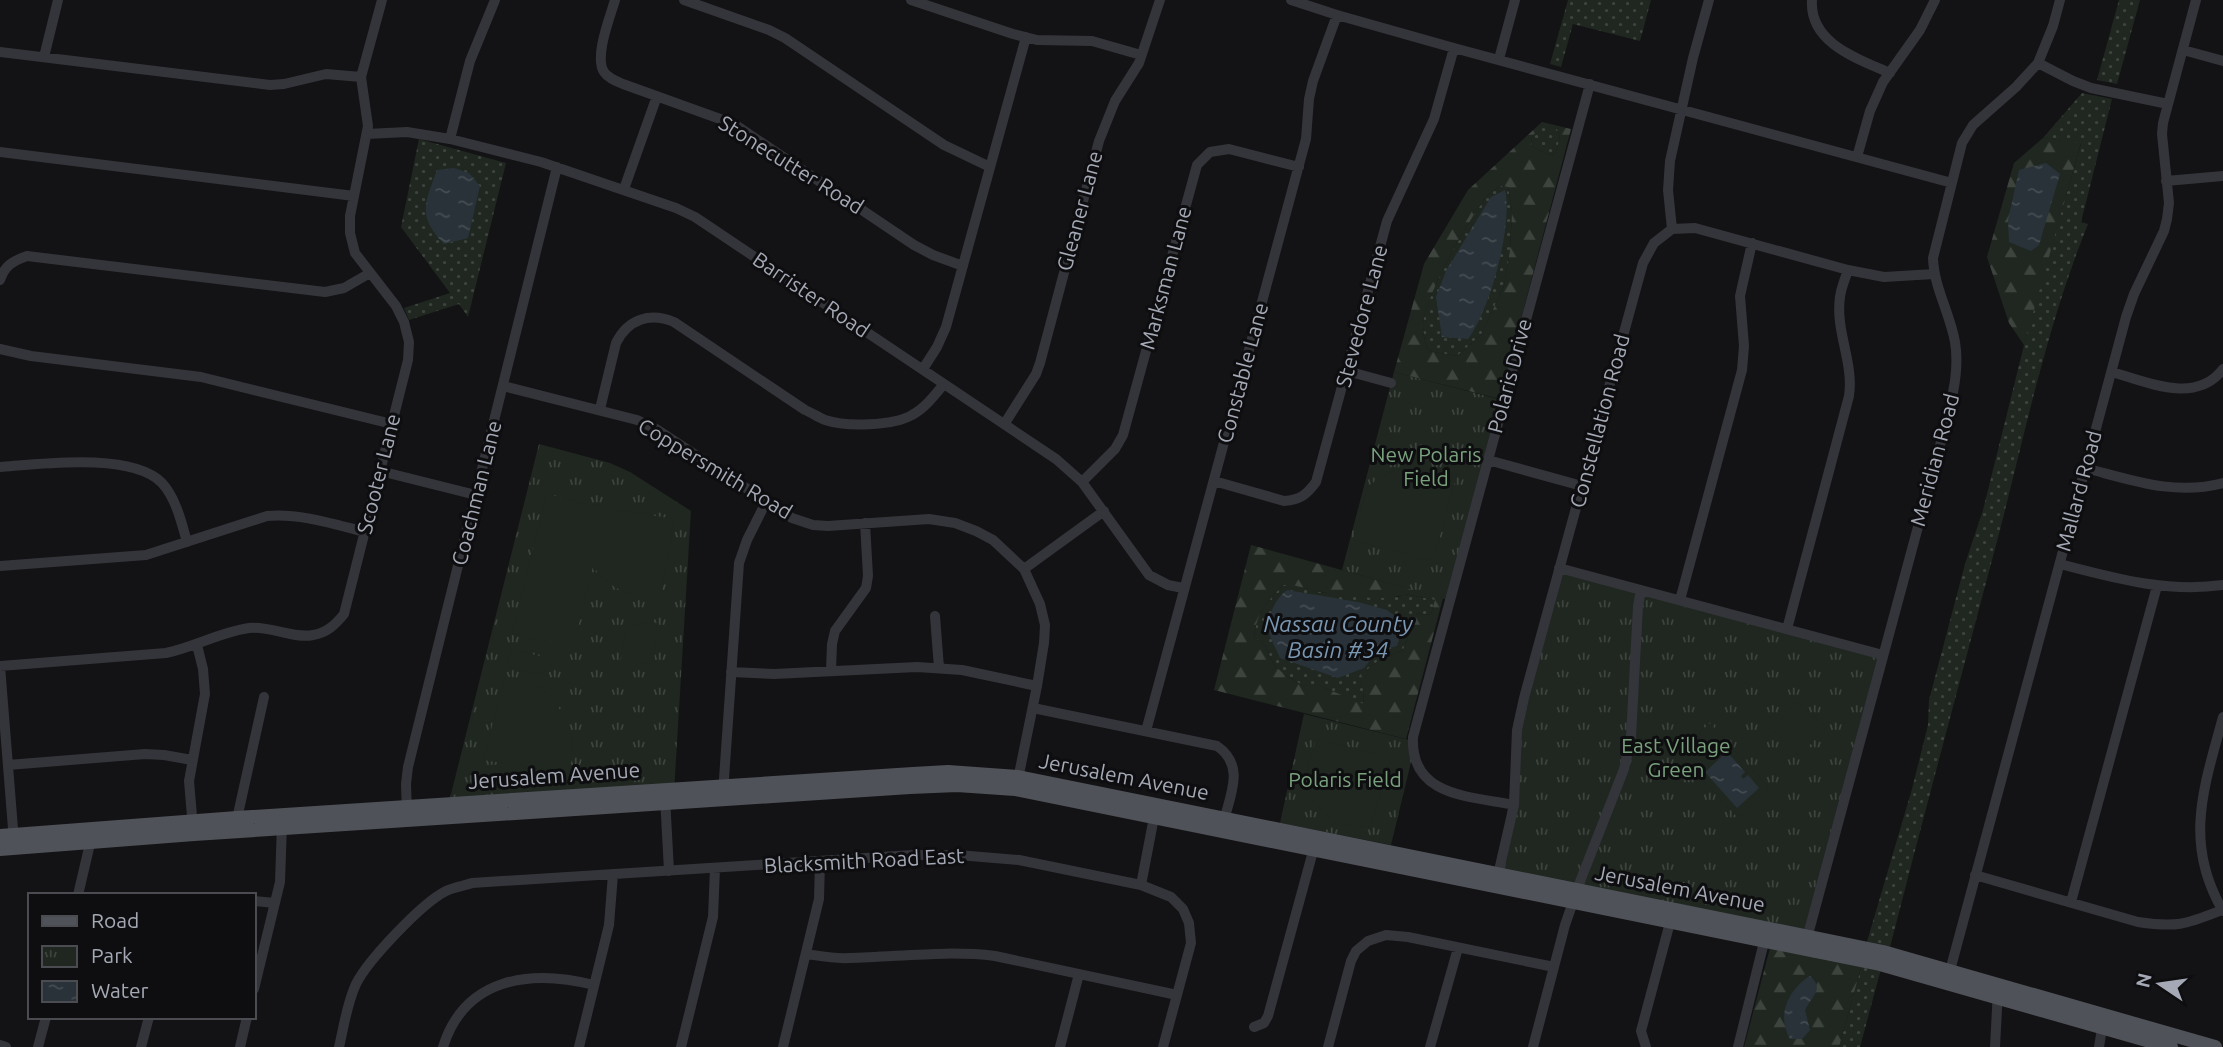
<svg xmlns="http://www.w3.org/2000/svg" width="2223" height="1047" viewBox="0 0 2223 1047" font-family="Ubuntu,sans-serif">
	<defs>
		<pattern id="grass-dots" width="8" height="8" patternUnits="userSpaceOnUse" patternTransform="scale(1.75)"><rect width="8" height="8" fill="#1f2720"/><path d="M2 2h.1M6 6h.1" fill="none" stroke="#3d443e" stroke-width="1.8" stroke-linecap="round"/></pattern>
		<pattern id="forest-firs" width="22" height="20" patternUnits="userSpaceOnUse" patternTransform="scale(1.75)"><rect width="22" height="20" fill="#1f2720"/><path d="M5 1l3.5 6h-7zM16 11l3.5 6h-7z" fill="#3d443e"/></pattern>
		<pattern id="park-tufts" width="24" height="20" patternUnits="userSpaceOnUse" patternTransform="scale(1.75)"><rect width="24" height="20" fill="#1f2720"/><path d="M3 7l-1-3M5 7V3M7 7l1-3M15 17l-1-3M17 17v-4M19 17l1-3" fill="none" stroke="#3d443e"/></pattern>
		<pattern id="water-ripples" width="26" height="14" patternUnits="userSpaceOnUse" patternTransform="scale(1.75)"><rect width="26" height="14" fill="#293239"/><path d="M2 4q2-2 4 0t4 0M15 11q2-2 4 0t4 0" fill="none" stroke="#454d53"/></pattern>
	</defs>
	<rect width="100%" height="100%" fill="#131315"/>
	<path fill="url(#grass-dots)" d="M 1568,0 L 1651,0 L 1640,41 L 1573,24 L 1561,67 L 1550,64 Z
		M 2119,0 L 2140,0 L 2117,84 L 2097,80 Z
		M 2082,93 L 2112,99 L 2081,222 L 2088,224 C 2048,323 2026,428 2000,530 C 1963,670 1925,810 1889,951 L 1866,945 L 1912,789 L 1928,725 L 1929,700 L 1965,564 L 1983,510 L 2034,305 L 2081,144 L 2043,138 Z
		M 1545,125 L 1557,129 C 1562,138 1558,145 1555,154 L 1548,155 L 1530,145 L 1533,135 Z
		M 419,139 L 506,163 L 468,317 L 459,304 L 409,320 L 404,308 L 450,293 L 401,227 Z
		M 1501,186 L 1508,187 L 1512,211 L 1510,250 L 1504,286 L 1481,335 L 1457,356 L 1429,351 C 1425,344 1423,334 1423,325 C 1424,297 1469,218 1488,195 C 1491,191 1497,189 1501,186 Z
		M 1283,585 L 1294,585 L 1320,592 L 1363,597 L 1398,597 L 1404,594 L 1435,600 L 1431,614 L 1425,615 L 1417,613 L 1403,650 L 1378,661 L 1360,676 L 1363,689 L 1364,705 L 1322,687 L 1305,687 L 1284,674 L 1274,665 L 1265,646 L 1254,637 C 1256,614 1267,601 1283,585 Z
		M 1862,964 L 1881,969 L 1860,1047 L 1839,1047 Z"/>
	<path fill="url(#forest-firs)" fill-rule="evenodd" d="M 1542,122 L 1571,129 L 1500,399 L 1394,372 L 1424,264 L 1468,190 ZM 1545,126 L 1557,129 C 1562,138 1558,145 1555,154 L 1548,155 L 1530,145 L 1533,135 ZM 1501,186 L 1508,187 L 1512,211 L 1510,250 L 1504,286 L 1481,335 L 1457,356 L 1429,351 C 1425,344 1423,334 1423,326 C 1424,297 1469,218 1488,195 C 1491,191 1497,189 1501,186 Z
		M 2043,138 L 2081,143 L 2024,345 L 2009,323 L 1987,257 L 2014,163 Z
		M 1251,545 L 1443,598 L 1406,739 L 1214,690 ZM 1283,585 C 1297,584 1308,590 1322,592 C 1340,596 1389,602 1405,594 L 1435,600 L 1431,614 L 1425,615 L 1417,613 L 1403,650 L 1378,661 L 1359,676 L 1363,689 L 1364,704 L 1322,687 L 1305,687 L 1284,674 L 1274,665 L 1265,646 L 1254,637 C 1256,614 1267,601 1283,585 Z
		M 1770,948 L 1862,964 L 1839,1047 L 1744,1047 Z"/>
	<path fill="url(#park-tufts)" d="M 1394,372 L 1502,400 L 1448,600 L 1342,570 Z
		M 539,444 L 610,463 L 630,472 L 691,511 L 674,792 L 448,806 Z
		M 1561,568 L 1882,655 L 1806,942 L 1499,878 L 1518,729 Z
		M 1304,714 L 1413,741 L 1413,754 L 1391,845 L 1280,823 Z"/>
	<path fill="#1f2720" d="M 1419,465 L 1457,474 L 1434,558 L 1428,560 L 1353,540 L 1368,486 C 1384,475 1399,466 1419,465 Z
		M 547,494 L 596,506 L 674,519 L 661,597 C 632,595 610,592 593,566 L 573,648 L 512,633 Z
		M 645,622 L 657,623 L 654,664 L 621,660 C 623,642 625,626 645,622 Z
		M 511,649 L 552,659 L 548,676 L 507,666 Z
		M 505,676 C 514,678 524,679 532,683 C 555,693 573,727 573,751 C 573,758 570,766 568,773 L 483,760 Z
		M 1797,701 L 1826,727 L 1800,756 L 1771,729 Z
		M 1710,723 L 1769,788 L 1738,818 L 1678,753 Z
		M 1316,739 L 1389,757 L 1391,764 L 1370,827 L 1338,825 L 1313,803 L 1308,767 Z"/>
	<path fill="url(#water-ripples)" d="M 2046,163 L 2060,174 L 2039,245 L 2031,251 L 2009,242 L 2008,220 L 2019,170 Z
		M 454,168 L 469,173 L 480,186 L 468,238 L 444,244 C 417,216 425,203 437,170 Z
		M 1505,190 C 1513,226 1490,310 1468,339 L 1442,337 L 1436,297 L 1446,271 L 1491,197 Z
		M 1287,590 L 1358,602 L 1387,610 L 1404,623 L 1397,646 L 1377,651 L 1364,668 L 1338,678 L 1280,658 C 1277,650 1270,639 1269,631 C 1268,615 1275,599 1287,590 Z
		M 1727,752 L 1745,772 L 1741,776 L 1743,779 L 1748,775 L 1759,788 L 1737,808 L 1705,772 Z
		M 1810,976 C 1825,990 1812,995 1805,1010 L 1810,1030 L 1802,1039 L 1790,1039 C 1776,1015 1789,989 1810,976 Z"/>
	<g fill="none" stroke-linecap="round" stroke-linejoin="round">
		<path stroke="#34353a" stroke-width="10" d="M 615,0 C 610,17 594,57 604,72 C 608,78 616,81 623,84 L 734,124 L 914,245 L 933,255 L 963,266
			M 684,0 L 769,30 L 785,38 L 944,145 L 990,167
			M 911,0 L 1013,34 L 1037,40 L 1092,41 L 1141,55
			M 1291,0 L 1337,15 L 1454,48 L 1952,183
			M 1812,0 C 1809,43 1858,59 1890,73
			M 2183,50 L 2223,61
			M 0,52 L 270,85 L 284,84 L 326,74 L 361,77
			M 44,57 L 58,0
			M 1499,59 L 1515,0
			M 2038,63 L 2073,81 L 2091,88 L 2168,104
			M 367,134 L 407,132 L 450,139 L 541,162 L 676,208 L 695,217 L 1056,459 L 1082,482 L 1149,575 L 1168,585 L 1183,588
			M 450,139 L 470,61 L 495,0
			M 0,152 L 354,196
			M 1857,157 L 1870,111 L 1883,82 L 1920,30 L 1935,0
			M 2166,181 L 2223,176
			M 624,189 L 657,96
			M 1672,229 L 1668,190 L 1670,161 L 1693,58 L 1709,0
			M 0,280 C 5,265 13,261 27,256 L 325,292 L 344,288 L 370,273
			M 0,349 L 31,356 L 201,377 L 392,424
			M 923,369 L 937,347 L 946,327 L 1026,37
			M 1347,371 L 1391,383
			M 2112,372 C 2147,382 2196,405 2223,369
			M 503,386 L 637,420 L 656,429 L 792,518 L 813,525 L 828,526 L 929,519 L 955,523 L 976,531 L 993,540 L 1024,569 L 1040,604 L 1045,625 L 1044,643 L 1037,686 L 1017,784
			M 600,409 L 616,343 C 628,319 650,312 674,322 L 805,410 C 812,413 818,417 825,420 C 846,427 893,426 912,415 C 925,408 935,395 944,384
			M 1005,423 L 1036,374 L 1040,363 L 1099,141 L 1115,101 L 1139,63 L 1160,0
			M 1488,460 L 1582,486
			M 0,467 C 40,464 132,452 162,483 C 176,498 182,524 187,542
			M 2085,468 C 2132,480 2175,496 2223,483
			M 380,471 L 476,495
			M 1214,481 L 1284,501 C 1301,500 1307,494 1316,482 L 1387,221 L 1434,119 L 1454,48
			M 1082,482 L 1115,449 L 1123,435 L 1197,165 L 1210,152 L 1229,149 L 1299,167
			M 2060,564 C 2114,578 2166,593 2223,585
			M 0,566 L 146,555 L 267,516 C 300,513 333,524 365,532
			M 1559,568 L 1883,655
			M 1024,569 L 1104,511
			M 1680,600 L 1742,370 L 1744,346 L 1740,296 L 1752,243
			M 935,616 L 939,668
			M 1787,629 L 1849,396 C 1854,362 1835,331 1840,297 C 1841,288 1845,279 1848,270
			M 831,671 L 832,644 L 835,631 L 866,588 L 868,576 L 865,523
			M 731,672 L 774,674 L 917,667 L 962,670 L 1037,686
			M 1033,708 L 1217,746 C 1246,766 1230,795 1223,824
			M 2223,717 C 2204,787 2183,843 2223,911
			M 1146,731 L 1306,139 L 1309,99 L 1313,81 L 1337,15
			M 8,765 L 145,754 L 164,755 L 192,760
			M 723,793 L 739,563 L 747,540 L 766,502
			M 665,797 L 669,871
			M 1514,805 C 1470,796 1410,797 1413,737 L 1590,84
			M 407,814 L 406,784 L 408,767 L 557,167
			M 236,823 L 264,697
			M 193,828 L 189,781 L 205,694 L 203,669 L 197,645
			M 14,841 L 0,666 L 166,653 C 194,647 221,632 249,628 C 271,626 294,639 313,635 C 327,633 336,624 344,614 L 408,360 L 409,342 L 404,322 L 396,306 L 355,253 L 350,233 L 350,216 L 368,126 L 361,77 L 382,0
			M 1975,875 L 2138,922 C 2178,928 2186,924 2222,910
			M 1497,879 L 1514,805 L 1517,730 L 1524,698 L 1643,263 L 1654,243 L 1672,229 L 1695,228 L 1848,270 L 1884,277 L 1934,274
			M 1141,885 L 1155,812
			M 78,895 L 92,835
			M 254,901 L 275,903
			M 2071,902 L 2157,586
			M 1806,942 L 1949,412 C 1954,389 1959,366 1955,342 C 1950,313 1934,288 1933,258 L 1962,143 L 1973,125 L 2016,87 L 2038,63 L 2053,26 L 2060,0
			M 806,954 C 820,956 835,959 849,958 C 898,957 946,950 995,956 L 1177,995
			M 1948,978 L 2126,317 L 2134,294 L 2164,231 L 2167,219 L 2169,203 L 2162,134 L 2163,123 L 2196,0
			M 254,989 L 280,882 L 282,824
			M 1254,1027 L 1264,1023 L 1268,1016 L 1315,844
			M 0,1045 L 6,1047
			M 38,1047 L 46,1017
			M 141,1047 L 149,1017
			M 240,1047 L 247,1017
			M 339,1047 C 344,1026 347,1003 356,984 C 368,960 422,903 446,891 C 454,887 464,886 472,883 L 913,855 L 958,855 L 1019,860 L 1141,885 L 1171,897 L 1183,909 L 1189,923 L 1191,943 L 1163,1047
			M 443,1047 C 465,977 531,969 594,985
			M 579,1047 L 609,925 L 613,874
			M 681,1047 L 713,917 L 715,868
			M 783,1047 L 819,899 L 820,861
			M 1060,1047 L 1079,974
			M 1328,1047 L 1351,961 L 1356,951 L 1368,941 L 1386,935 L 1408,937 L 1554,967
			M 1430,1047 L 1458,948
			M 1533,1047 L 1565,925 L 1581,879 L 1624,769 L 1631,737 L 1638,606 L 1641,590
			M 1646,1047 L 1641,1031 L 1672,915
			M 1738,1047 L 1766,934
			M 1995,1047 L 1998,990
			M 2099,1047 L 2103,1022"/>
		<path stroke="#505259" stroke-width="14" d="M 0,836 L 237,818 L 913,774 L 948,772 L 1018,777 L 1883,952 L 2215,1047
			M 0,849 L 194,834 L 910,787 L 957,785 L 1015,789 L 1880,964 L 2171,1047"/>
	</g>
	<g text-anchor="middle" stroke-width="6" stroke-linejoin="round" paint-order="stroke">
		<g font-size="21" fill="#a4a9b5" stroke="#0e0e10">
			<text transform="translate(791 165) rotate(32)" y="7">Stonecutter Road</text>
			<text transform="translate(1080 211) rotate(-75)" y="7">Gleaner Lane</text>
			<text transform="translate(1166 278) rotate(-75)" y="7">Marksman Lane</text>
			<text transform="translate(811 295) rotate(34)" y="7">Barrister Road</text>
			<text transform="translate(1362 316) rotate(-75)" y="7">Stevedore Lane</text>
			<text transform="translate(1243 373) rotate(-75)" y="7">Constable Lane</text>
			<text transform="translate(1510 376) rotate(-75)" y="7">Polaris Drive</text>
			<text transform="translate(1600 421) rotate(-75)" y="7">Constellation Road</text>
			<text transform="translate(1935 460) rotate(-75)" y="7">Meridian Road</text>
			<text transform="translate(715 469) rotate(31)" y="7">Coppersmith Road</text>
			<text transform="translate(379 474) rotate(-76)" y="7">Scooter Lane</text>
			<text transform="translate(2079 491) rotate(-75)" y="7">Mallard Road</text>
			<text transform="translate(477 493) rotate(-76)" y="7">Coachman Lane</text>
			<text transform="translate(554 776) rotate(-4)" y="7">Jerusalem Avenue</text>
			<text transform="translate(1124 777) rotate(11)" y="7">Jerusalem Avenue</text>
			<text transform="translate(864 861) rotate(-3)" y="7">Blacksmith Road East</text>
			<text transform="translate(1680 889) rotate(11)" y="7">Jerusalem Avenue</text>
		</g>
		<g font-size="21" fill="#7aa17d" stroke="#0e0e10">
			<text x="1426" y="462">New Polaris<tspan x="1426" dy="24">Field</tspan></text>
			<text x="1676" y="753">East Village<tspan x="1676" dy="24">Green</tspan></text>
			<text x="1345" y="787">Polaris Field</text>
		</g>
		<g font-size="23" font-style="italic" fill="#7a97b2" stroke="#0e0e10">
			<text x="1338" y="632">Nassau County<tspan x="1338" dy="26">Basin #34</tspan></text>
		</g>
	</g>
	<rect x="28" y="893" width="228" height="126" fill="#0e0e10" stroke="#4a4c52" stroke-width="2"/>
	<rect x="42" y="916" width="35" height="10" fill="#505259" stroke="#4a4c52" stroke-width="2"/>
	<text x="91" y="928" font-size="21" fill="#a4a9b5">Road</text>
	<rect x="42" y="946" width="35" height="21" fill="url(#park-tufts)" stroke="#4a4c52" stroke-width="2"/>
	<text x="91" y="963" font-size="21" fill="#a4a9b5">Park</text>
	<rect x="42" y="981" width="35" height="21" fill="url(#water-ripples)" stroke="#4a4c52" stroke-width="2"/>
	<text x="91" y="998" font-size="21" fill="#a4a9b5">Water</text>
	<g transform="translate(2160 984) rotate(283)" stroke="#0e0e10" stroke-width="5" paint-order="stroke">
	<path d="M0-5L12 26L0 18L-12 26Z" fill="#a4a9b5"/>
	<text y="-10" font-size="19" font-weight="bold" text-anchor="middle" fill="#a4a9b5">N</text>
	</g>
</svg>
